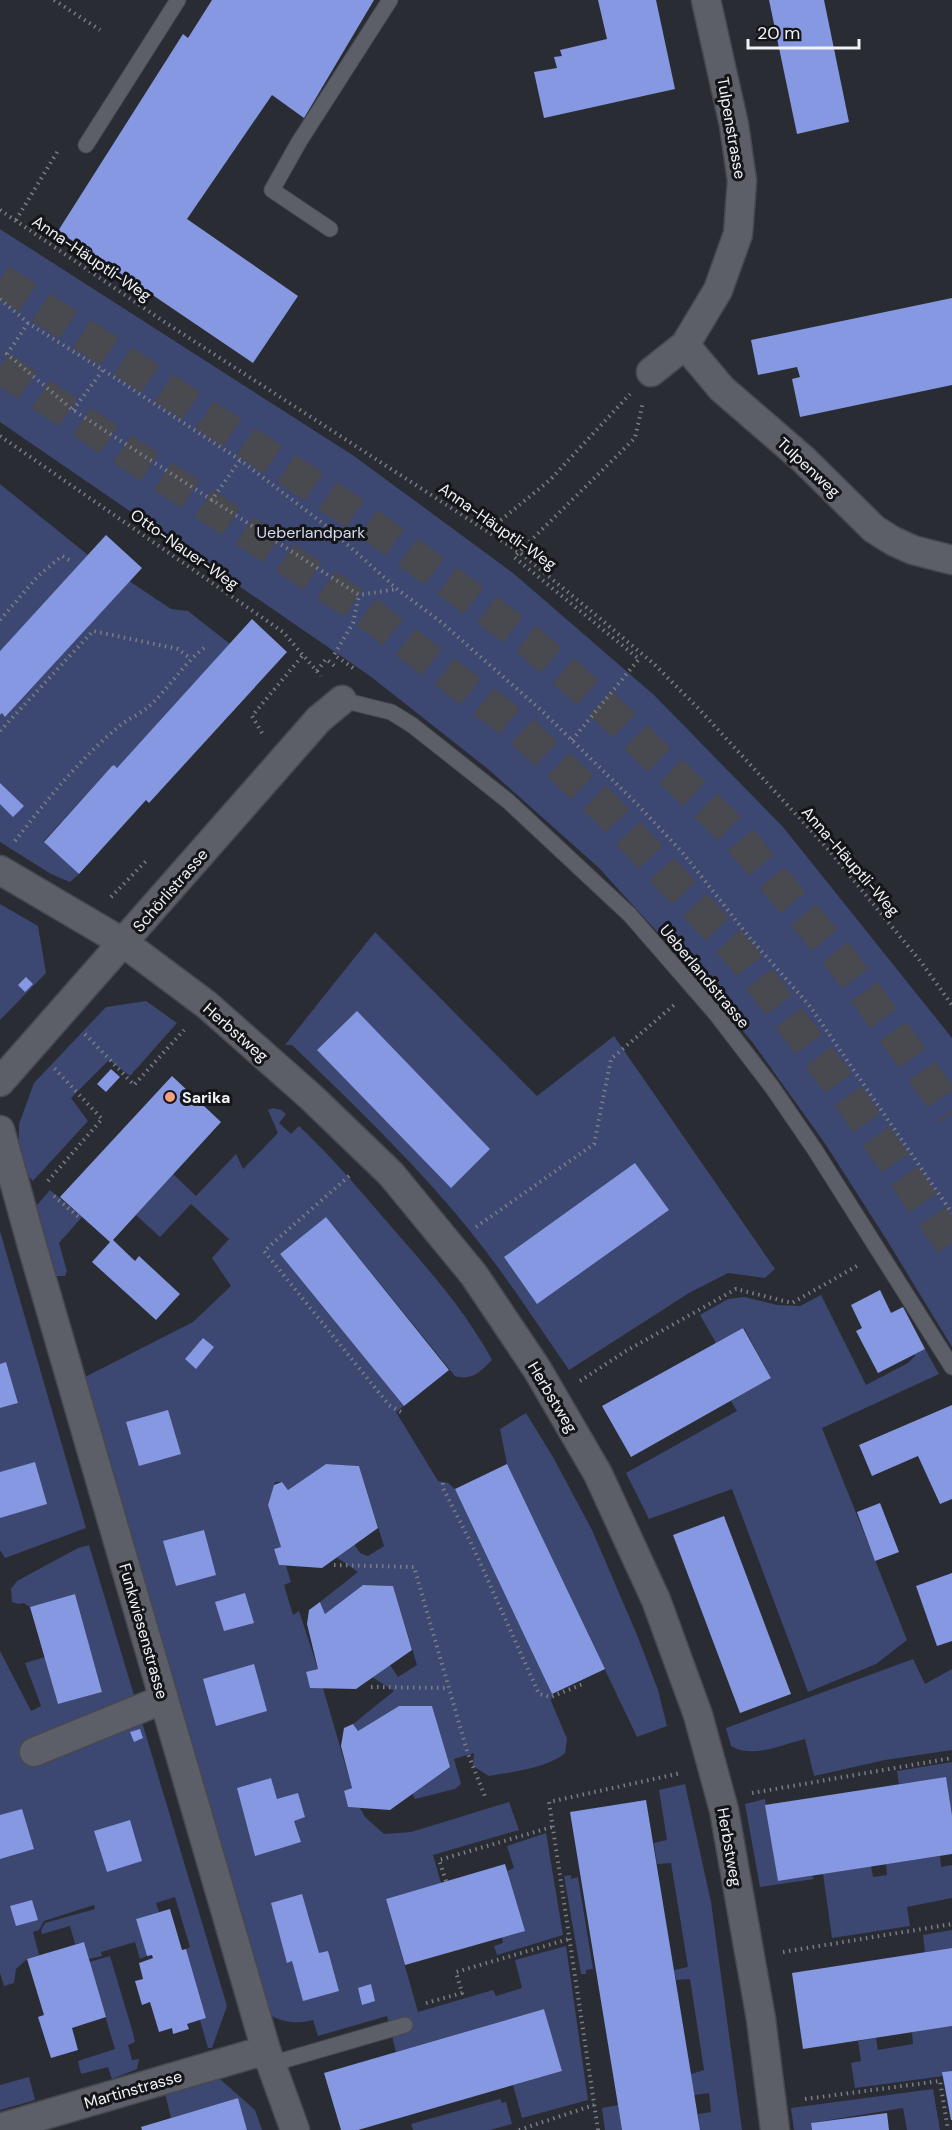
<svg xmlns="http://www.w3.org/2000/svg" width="952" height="2130" viewBox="0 0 952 2130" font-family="'DM Sans',sans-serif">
	<rect width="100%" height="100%" fill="#2a2c33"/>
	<path fill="#3c4772" d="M 0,229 L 354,456 L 513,573 L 654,695 L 783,827 L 952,1038 L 952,1347 L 888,1242 L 826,1145 L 753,1043 L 680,957 L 599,868 L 488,769 L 370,676 L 0,422 Z
		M 0,484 L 88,555 L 0,651 Z
		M 129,581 L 171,609 L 188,611 L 230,644 L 117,768 L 113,765 L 44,841 L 79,874 L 70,882 L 51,874 L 0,842 L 0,715 L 2,713 L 6,716 Z
		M 0,904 L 38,926 L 46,973 L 0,1020 Z
		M 375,932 L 537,1096 L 614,1036 L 775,1269 L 765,1278 L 728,1273 L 689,1293 L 569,1370 C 543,1333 518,1294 491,1258 C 433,1180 361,1112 292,1045 L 285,1045 Z
		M 146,1001 L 177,1023 L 130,1076 L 109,1060 L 71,1098 L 88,1121 L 33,1181 L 29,1177 L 19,1145 L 19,1124 L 34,1083 L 106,1007 Z
		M 273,1108 L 281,1110 L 286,1114 L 279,1123 L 291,1134 L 299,1126 C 333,1158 364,1195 395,1231 C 430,1271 467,1313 492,1360 C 480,1372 472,1381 455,1376 L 326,1217 L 280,1254 L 404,1406 L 396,1412 L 438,1481 L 448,1483 L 455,1489 L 552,1694 L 551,1701 L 567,1739 L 565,1753 C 548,1768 512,1772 489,1776 L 473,1766 L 474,1753 L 454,1759 L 461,1784 L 455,1789 L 415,1799 L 412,1793 L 449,1767 L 432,1706 L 399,1706 L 358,1731 L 353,1724 L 394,1691 L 372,1677 L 390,1665 L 398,1677 L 417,1665 L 393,1586 L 363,1585 L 325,1614 L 320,1602 L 358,1572 L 336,1557 L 354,1544 L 360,1553 L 368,1556 L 384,1546 L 359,1466 L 326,1464 L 288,1490 L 282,1482 L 275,1482 L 268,1505 L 281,1547 L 274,1549 L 279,1565 L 286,1566 L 291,1582 L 284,1585 L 293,1615 L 299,1611 L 318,1669 L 306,1673 L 310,1688 L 323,1688 L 352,1788 L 344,1792 L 348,1807 L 360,1808 L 365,1817 L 384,1834 L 411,1832 L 509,1802 L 519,1830 L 433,1855 L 441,1883 L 386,1899 L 418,2012 L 493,1990 L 496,1996 L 522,1988 L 515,1960 L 566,1946 L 588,2100 L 522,2118 L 513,2085 L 562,2071 L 544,2009 L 396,2052 L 387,2016 L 318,2036 L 313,2020 C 298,2024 284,2023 270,2015 L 85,1377 L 193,1322 L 231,1286 L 212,1258 L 229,1239 L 191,1204 L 160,1237 L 136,1215 L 173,1174 L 196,1196 L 236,1154 L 243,1169 L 278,1133 L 268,1110 Z
		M 50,1190 L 82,1217 L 59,1243 L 67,1271 L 65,1276 L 56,1276 L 37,1209 L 37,1205 Z
		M 0,1231 L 86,1528 L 5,1558 L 0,1550 L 0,1408 L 18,1403 L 6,1363 L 0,1364 Z
		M 821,1295 L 866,1385 L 908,1363 L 915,1356 L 915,1354 L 925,1349 L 939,1374 L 822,1428 L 907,1640 L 876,1664 L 808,1692 L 732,1489 L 649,1519 L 626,1473 L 737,1411 L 731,1401 L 771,1378 L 744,1328 L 716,1343 L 700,1315 L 728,1299 L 744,1297 L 777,1305 L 800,1306 Z
		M 526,1413 L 553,1457 L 592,1530 L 637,1635 L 658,1690 L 667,1726 L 637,1737 L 507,1464 L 500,1429 Z
		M 89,1545 L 227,2006 L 212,2048 L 208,2048 L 200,2020 L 206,2018 L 186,1949 L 190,1947 L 175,1897 L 156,1903 L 159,1912 L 136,1919 L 147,1956 L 140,1959 L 135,1942 L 101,1952 L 102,1956 L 89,1959 L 84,1942 L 75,1944 L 70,1926 L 42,1934 L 41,1930 L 45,1923 L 95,1909 L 94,1905 L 44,1921 L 39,1930 L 33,1932 L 39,1955 L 27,1959 L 16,1969 L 14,1983 L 4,1986 L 0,1973 L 0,1651 L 31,1711 L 41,1706 L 25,1663 L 45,1657 L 58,1704 L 102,1692 L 75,1594 L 30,1607 L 24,1603 L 19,1604 L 12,1602 L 11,1589 L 17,1581 L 78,1548 Z
		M 913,1659 L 925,1684 L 952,1669 L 952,1750 L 885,1760 L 814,1776 L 805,1739 C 781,1745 753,1759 731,1746 L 726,1728 Z
		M 952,1762 L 952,1815 L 946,1778 L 899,1784 L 897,1771 Z
		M 685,1784 L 711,1902 L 742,2130 L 700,2130 L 698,2114 L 711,2112 L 709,2093 L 694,2095 L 691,2074 L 704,2070 L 690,1979 L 676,1980 L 674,1970 L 688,1967 L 671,1863 L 657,1864 L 654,1843 L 667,1840 L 659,1790 Z
		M 765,1799 L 778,1881 L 812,1876 L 814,1879 L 760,1887 L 745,1804 Z
		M 546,1833 L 563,1935 L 497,1955 L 494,1946 L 503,1943 L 502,1938 L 520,1917 L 507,1871 L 514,1868 L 507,1846 Z
		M 940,1856 L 941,1867 L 952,1865 L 952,1898 L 907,1907 L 910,1926 L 832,1938 L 823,1874 L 871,1866 L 873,1877 L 887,1875 L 886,1864 Z
		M 571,1875 L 571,1879 L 578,1877 L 593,1969 L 586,1970 L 586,1974 L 581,1974 L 564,1876 Z
		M 952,1930 L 952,1948 L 925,1952 L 923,1935 Z
		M 110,1956 L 133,2033 L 135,2042 L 128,2045 L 132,2060 L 139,2059 L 137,2069 L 112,2079 L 108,2067 L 81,2074 L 78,2061 L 115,2049 L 89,1962 Z
		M 952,2026 L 952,2071 L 943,2072 L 943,2076 L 855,2088 L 851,2063 L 861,2061 L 858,2041 L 876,2038 L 878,2050 L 913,2044 L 912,2032 Z
		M 29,2077 L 35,2100 L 0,2110 L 0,2085 Z
		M 214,2078 L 220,2079 L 255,2110 L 262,2130 L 247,2130 L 238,2098 L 171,2118 L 165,2093 Z
		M 933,2089 L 940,2130 L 907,2130 L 903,2108 L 811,2123 L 812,2130 L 794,2130 L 791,2108 Z
		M 500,2099 L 502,2103 L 506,2102 L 512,2124 L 490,2130 L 413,2130 L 411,2124 Z
		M 618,2105 L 622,2130 L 605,2130 L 602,2108 Z"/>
	<path fill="#8598e1" d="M 212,0 L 374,0 L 304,118 L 272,95 L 187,219 L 298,296 L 253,363 L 58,231 L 183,34 L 188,38 Z
		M 598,0 L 656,0 L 675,89 L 544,118 L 534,72 L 557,68 L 554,57 L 562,56 L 560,50 L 607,39 Z
		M 769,0 L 824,0 L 849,122 L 797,134 Z
		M 952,298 L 952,385 L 800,417 L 792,379 L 800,377 L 797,367 L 758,375 L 751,340 Z
		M 106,535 L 142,568 L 5,717 L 2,713 L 0,715 L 0,651 Z
		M 252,619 L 287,652 L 149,803 L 146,800 L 79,874 L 44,842 L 112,766 L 114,765 L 117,768 Z
		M 0,783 L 24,806 L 13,817 L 0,804 Z
		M 26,977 L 33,984 L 25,992 L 18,985 Z
		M 357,1011 L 490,1149 L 451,1188 L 317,1050 Z
		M 111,1069 L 120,1077 L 106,1092 L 97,1084 Z
		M 172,1076 L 221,1122 L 113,1240 L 135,1261 L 139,1256 L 180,1294 L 156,1320 L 92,1262 L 110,1242 L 60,1197 Z
		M 635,1163 L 669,1210 L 537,1304 L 504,1257 Z
		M 326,1217 L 449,1370 L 404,1406 L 280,1254 Z
		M 880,1290 L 891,1313 L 903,1307 L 925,1349 L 878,1373 L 856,1331 L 862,1328 L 851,1305 Z
		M 743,1328 L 771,1378 L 631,1457 L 602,1406 Z
		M 203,1338 L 214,1347 L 196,1369 L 185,1359 Z
		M 6,1362 L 18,1403 L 0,1408 L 0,1364 Z
		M 952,1405 L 952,1499 L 940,1504 L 918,1456 L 872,1476 L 859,1445 Z
		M 168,1410 L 181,1454 L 139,1466 L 126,1422 Z
		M 35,1462 L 47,1504 L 0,1518 L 0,1472 Z
		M 326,1464 L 359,1466 L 378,1528 L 322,1568 L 279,1565 L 274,1549 L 281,1547 L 268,1505 L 274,1485 L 282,1482 L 288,1490 Z
		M 507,1464 L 605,1669 L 552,1694 L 455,1489 Z
		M 880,1503 L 899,1552 L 875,1561 L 857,1512 Z
		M 724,1516 L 791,1694 L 740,1713 L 673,1535 Z
		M 204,1530 L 216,1575 L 176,1586 L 163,1541 Z
		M 952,1573 L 952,1641 L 937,1646 L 916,1586 Z
		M 363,1585 L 393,1586 L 412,1650 L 356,1689 L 310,1688 L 306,1672 L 318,1669 L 307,1624 L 309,1610 L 320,1602 L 325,1614 Z
		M 245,1593 L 254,1623 L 224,1631 L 215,1602 Z
		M 75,1594 L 102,1692 L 58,1704 L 30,1607 Z
		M 254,1664 L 267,1711 L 216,1726 L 203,1679 Z
		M 399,1706 L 432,1706 L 450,1767 L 390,1810 L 348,1807 L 344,1791 L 352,1788 L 341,1746 L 344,1728 L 353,1724 L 358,1731 Z
		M 140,1729 L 143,1738 L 134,1742 L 130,1732 Z
		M 946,1777 L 952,1815 L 952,1854 L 778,1881 L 765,1805 Z
		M 271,1778 L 277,1799 L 298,1793 L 305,1817 L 294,1821 L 301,1842 L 255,1856 L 237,1788 Z
		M 646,1800 L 691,2074 L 700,2130 L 622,2130 L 618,2105 L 570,1812 Z
		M 22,1809 L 34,1849 L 0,1859 L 0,1815 Z
		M 130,1820 L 142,1861 L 107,1872 L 94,1831 Z
		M 505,1864 L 525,1931 L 405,1965 L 386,1899 Z
		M 302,1894 L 319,1953 L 328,1951 L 339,1991 L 303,2001 L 292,1961 L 287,1963 L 271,1903 Z
		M 32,1900 L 38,1920 L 16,1926 L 10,1906 Z
		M 170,1909 L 182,1950 L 186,1949 L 206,2018 L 187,2024 L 189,2029 L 173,2034 L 172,2028 L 159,2032 L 150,2002 L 142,2005 L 135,1981 L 143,1979 L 139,1963 L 153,1958 L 152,1955 L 147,1956 L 136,1919 Z
		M 84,1942 L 106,2017 L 72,2028 L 78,2050 L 51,2058 L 38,2017 L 44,2015 L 27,1959 Z
		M 952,1948 L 952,2026 L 803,2049 L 792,1973 Z
		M 371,1984 L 375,2001 L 362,2005 L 358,1988 Z
		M 544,2009 L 562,2071 L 358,2130 L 341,2130 L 324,2073 Z
		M 952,2071 L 952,2120 L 951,2120 L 942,2072 Z
		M 238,2098 L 247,2130 L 142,2130 L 141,2127 Z
		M 887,2113 L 889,2130 L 812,2130 L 811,2123 Z"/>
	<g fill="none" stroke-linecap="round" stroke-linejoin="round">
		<path stroke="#484a50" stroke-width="33" stroke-dasharray="33 16" stroke-linecap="butt" d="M 0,280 L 357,515 L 528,640 L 609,711 L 736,835 L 840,958 L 952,1113
			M 0,367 L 365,611 L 516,726 L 606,809 L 742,956 L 846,1093 L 952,1244"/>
		<defs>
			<path id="lane" d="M 86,145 L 178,0
				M 330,229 L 272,190 L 299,142 L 390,0
				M 342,700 L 391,712 L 412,725 L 508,801 L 630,915 L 716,1014 L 772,1087 L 815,1150 L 952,1367
				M 271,2064 L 405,2025"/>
			<path id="street" d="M 685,345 L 722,389 L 803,459 L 874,529 L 893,541 L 913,550 L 952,560
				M 651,372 L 685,345 L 718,290 L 738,234 L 742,181 L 734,125 L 706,0
				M 0,870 L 124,943 L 207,1005 L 311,1097 L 391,1174 L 474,1275 L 537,1369 L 598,1474 L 656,1600 L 698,1715 L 724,1810 L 761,2019 L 775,2130
				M 0,1082 L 319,719 L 342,700
				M 0,1130 L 33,1249 L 266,2050 L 295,2130
				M 34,1752 L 164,1699
				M 0,2128 L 266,2050"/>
		</defs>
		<use href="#lane" stroke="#484950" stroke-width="17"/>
		<use href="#street" stroke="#484950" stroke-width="31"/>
		<path stroke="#7b7d84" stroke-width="4" stroke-dasharray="1.5 4.5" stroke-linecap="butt" d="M 54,0 L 100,30
			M 0,210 L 166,323 L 519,552 L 597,616 L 654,664 L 698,708 L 827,848 L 921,962 L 952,1005
			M 16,220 L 59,149
			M 0,299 L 28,323 L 103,370 L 240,460 L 329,528 L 397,589 L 441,622 L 542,711 L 635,802 L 682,852 L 750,938 L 809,1005 L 952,1213
			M 28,323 L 7,354 L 73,410 L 359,595 L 397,589
			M 73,410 L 103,370
			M 0,436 L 283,632 L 321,676
			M 211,501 L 240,460
			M 496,524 L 550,480 L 630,394
			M 0,620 L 38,576 L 62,556 L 69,560
			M 353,668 L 334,655 L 353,623 L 359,595
			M 317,671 L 326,659 L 337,668
			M 0,731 L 93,631 L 178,649 L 191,659
			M 262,733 L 252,716 L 303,655
			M 572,740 L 639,659 L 514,557 L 635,438 L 643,402
			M 15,841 C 46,801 78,761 117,728 C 126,720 138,715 147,708 C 168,690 182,665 204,648
			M 111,897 L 147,860
			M 85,1034 L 134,1085 L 184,1030
			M 349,1176 L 264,1251 L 389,1405 L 401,1412
			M 48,1181 L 102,1119 L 54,1068
			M 54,1196 L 81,1219
			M 476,1227 L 594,1144 L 611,1059 L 674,1005
			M 580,1381 L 626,1351 L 736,1289 L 792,1303 L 857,1266
			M 443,1483 L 443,1488 L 473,1547 L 539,1694 L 551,1697 L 585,1683
			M 334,1565 L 414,1567 L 468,1754 L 486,1799
			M 371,1687 L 449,1688
			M 752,1793 L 952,1758
			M 446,1881 L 439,1860 L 552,1827
			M 783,1952 L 952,1924
			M 426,2003 L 462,1993 L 456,1972 L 569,1939
			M 805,2099 L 940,2081 L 948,2130
			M 519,2130 L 594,2105
			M 598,2130 L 549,1802 L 681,1773"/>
		<use href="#lane" stroke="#5d5f68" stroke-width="15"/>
		<use href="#street" stroke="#5d5f68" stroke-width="28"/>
	</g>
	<circle fill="#f2a081" stroke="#141518" stroke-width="2" cx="170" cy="1097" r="6"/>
	<g text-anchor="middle" stroke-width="6" stroke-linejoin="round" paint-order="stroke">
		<g font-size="16" fill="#f0f2f7" stroke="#141518">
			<text transform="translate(732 128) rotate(80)" y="6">Tulpenstrasse</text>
			<text transform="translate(92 258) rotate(34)" y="6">Anna-Häuptli-Weg</text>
			<text transform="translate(809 467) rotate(43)" y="6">Tulpenweg</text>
			<text transform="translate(498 526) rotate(35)" y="6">Anna-Häuptli-Weg</text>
			<text transform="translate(185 549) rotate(35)" y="6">Otto-Nauer-Weg</text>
			<text transform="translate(851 861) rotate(49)" y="6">Anna-Häuptli-Weg</text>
			<text transform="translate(170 890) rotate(-49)" y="6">Schörlistrasse</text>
			<text transform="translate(705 976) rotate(50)" y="6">Ueberlandstrasse</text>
			<text transform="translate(236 1032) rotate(41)" y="6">Herbstweg</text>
			<text transform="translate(553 1397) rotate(59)" y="6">Herbstweg</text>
			<text transform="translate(144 1631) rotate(74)" y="6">Funkwiesenstrasse</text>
			<text transform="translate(730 1847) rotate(80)" y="6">Herbstweg</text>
			<text transform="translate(133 2089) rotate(-16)" y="6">Martinstrasse</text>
		</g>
		<g font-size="16" fill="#d5dbef" stroke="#141518">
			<text x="311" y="538">Ueberlandpark</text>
		</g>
		<g font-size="16" font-weight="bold" fill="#f0f2f7" stroke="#141518" text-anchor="start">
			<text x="182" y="1103">Sarika</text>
		</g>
	</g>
	<path d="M748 39v9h111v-9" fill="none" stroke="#f0f2f7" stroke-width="3"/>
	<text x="757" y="39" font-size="18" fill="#f0f2f7" stroke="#141518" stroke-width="4.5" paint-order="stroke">20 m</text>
</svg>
